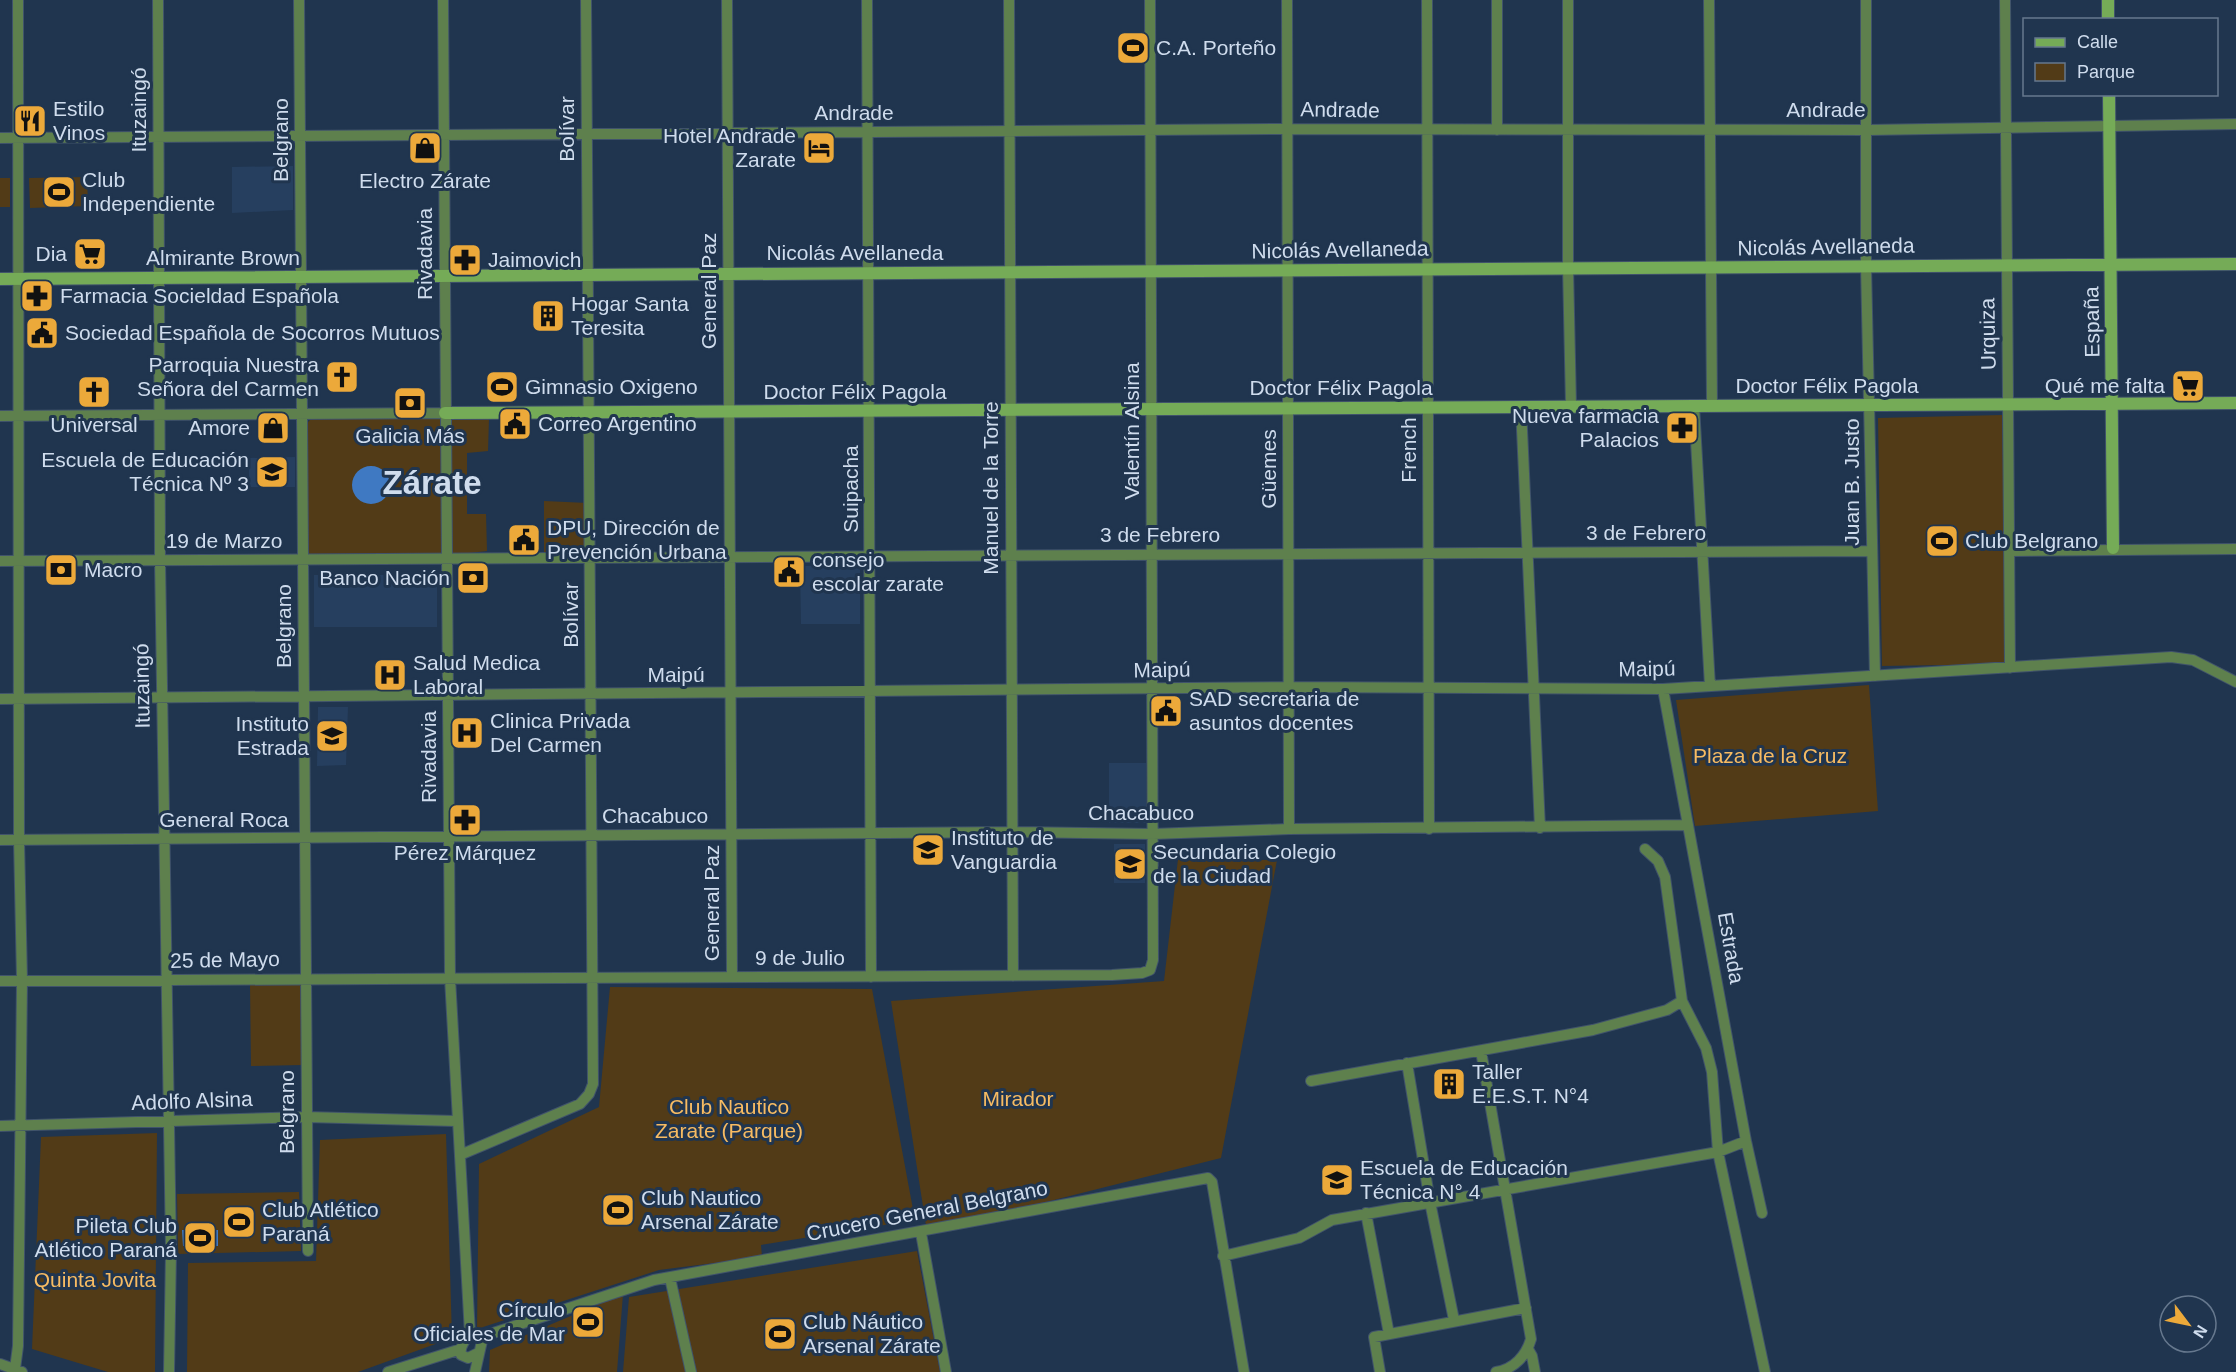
<svg xmlns="http://www.w3.org/2000/svg" width="2236" height="1372" viewBox="0 0 2236 1372" font-family="Helvetica,sans-serif">
	<rect width="100%" height="100%" fill="#20354f"/>
	<path fill="#263f5f" d="M 293,166 L 293,210 L 232,213 L 232,167 Z
		M 295,457 L 295,487 L 249,487 L 249,458 Z
		M 855,565 L 860,569 L 860,624 L 801,624 L 800,566 Z
		M 314,575 L 437,575 L 437,627 L 314,627 Z
		M 318,707 L 348,707 L 346,765 L 317,766 Z
		M 1109,763 L 1146,763 L 1146,823 L 1109,823 Z
		M 1114,844 L 1145,844 L 1145,883 L 1114,883 Z
		M 1345,1163 L 1349,1188 L 1329,1193 L 1324,1167 Z"/>
	<path fill="#523b17" d="M 87,177 L 88,206 L 30,208 L 29,178 Z
		M 0,178 L 10,178 L 10,207 L 0,207 Z
		M 2002,415 L 2007,664 L 1882,666 L 1878,418 Z
		M 438,416 L 441,419 L 442,553 L 309,554 L 307,550 L 305,425 L 312,418 Z
		M 449,419 L 489,419 L 488,451 L 467,453 L 467,514 L 486,514 L 487,551 L 451,555 Z
		M 544,501 L 588,503 L 587,555 L 544,555 Z
		M 1869,685 L 1878,811 L 1695,826 L 1676,700 Z
		M 1178,859 L 1277,860 L 1221,1158 L 927,1232 L 891,1001 L 1164,981 Z
		M 302,984 L 303,1065 L 251,1066 L 250,985 Z
		M 610,987 L 872,989 L 915,1220 L 761,1245 L 762,1257 L 659,1270 L 477,1329 L 479,1164 L 599,1107 Z
		M 157,1133 L 155,1372 L 108,1372 L 32,1349 L 41,1137 Z
		M 446,1134 L 452,1338 L 358,1372 L 187,1372 L 188,1263 L 316,1261 L 320,1140 Z
		M 299,1192 L 301,1251 L 178,1254 L 177,1194 Z
		M 917,1251 L 940,1372 L 623,1372 L 629,1297 Z
		M 623,1294 L 617,1372 L 489,1372 L 490,1350 Z"/>
	<path fill="#3f79c2" d="M352 485a19 19 0 1 1 38 0a19 19 0 1 1-38 0Z
		M 182,1230 L 218,1230 L 218,1246 L 183,1246 Z"/>
	<g fill="none" stroke-linecap="round" stroke-linejoin="round">
		<defs>
			<path id="street" d="M 158,0 L 160,560 L 171,1251 L 169,1372
				M 299,0 L 308,1251
				M 443,0 L 450,978 L 470,1334
				M 727,0 L 732,977
				M 867,0 L 871,977
				M 1009,0 L 1013,976
				M 1287,0 L 1289,829
				M 1427,0 L 1429,829
				M 1568,0 L 1568,267 L 1571,406
				M 1709,0 L 1712,406
				M 1866,0 L 1866,266 L 1875,676
				M 2005,0 L 2010,668
				M 1497,130 L 1497,0
				M 0,138 L 1287,129 L 1868,130 L 2236,124
				M 1694,406 L 1710,686
				M 1521,407 L 1540,828
				M 0,416 L 445,413
				M 2011,551 L 2236,549
				M 0,561 L 1871,551
				M 1663,689 L 1746,1141 L 1762,1213
				M 0,699 L 1289,687 L 1663,689 L 2171,657 L 2193,660 L 2236,682
				M 0,840 L 1012,832 L 1153,834 L 1289,829 L 1688,825
				M 1645,849 L 1658,861 L 1665,877 L 1682,1001 L 1706,1048 L 1712,1072 L 1718,1152 L 1765,1372
				M 0,981 L 1112,975 L 1142,973 L 1150,970 L 1153,960 L 1150,0
				M 1481,1051 L 1531,1339 C 1526,1356 1514,1369 1496,1372
				M 1407,1063 L 1430,1202 L 1454,1320
				M 1311,1081 L 1593,1030 L 1667,1010 L 1682,1001
				M 0,1126 L 306,1117 L 456,1121
				M 460,1155 L 580,1104 L 589,1094 L 593,1084 L 586,0
				M 1366,1213 L 1389,1334
				M 921,1233 L 946,1372
				M 1223,1256 L 1299,1238 L 1332,1220 L 1718,1152 L 1746,1141
				M 670,1278 L 691,1372
				M 481,1337 L 654,1280 L 1208,1178 L 1212,1182 L 1244,1372
				M 1528,1349 L 1532,1356 L 1535,1372
				M 0,1364 L 22,1372
				M 15,1369 L 18,1346 L 22,980 L 19,840 L 18,0
				M 388,1372 L 461,1349
				M 475,1372 L 482,1341 L 479,1334 L 472,1332 C 466,1338 459,1346 461,1355 L 468,1358 L 478,1353
				M 1380,1372 L 1374,1337 L 1526,1308"/>
			<path id="secondary" d="M 2108,0 L 2108,20
				M 2109,94 L 2113,548
				M 0,279 L 2236,264
				M 445,413 L 2236,403"/>
		</defs>
		<use href="#street" stroke="#40536b" stroke-width="12"/>
		<use href="#secondary" stroke="#40536b" stroke-width="14"/>
		<use href="#street" stroke="#5e804d" stroke-width="10"/>
		<use href="#secondary" stroke="#75ab57" stroke-width="12"/>
	</g>
	<defs>
		<symbol id="stadium-square" viewBox="-11 -11 22 22"><rect x="-9" y="-9" width="18" height="18" rx="4" fill="#eca93a" stroke="#20354f"/><path d="M0-5a6.5 5 0 1 0 0 10a6.5 5 0 1 0 0-10ZM-3.5-1.8h7v3.6h-7Z" fill="#111"/></symbol>
		<symbol id="restaurant-square" viewBox="-11 -11 22 22"><rect x="-9" y="-9" width="18" height="18" rx="4" fill="#eca93a" stroke="#20354f"/><path d="M-5-6h1v4h1v-4h1v4h1v-4h1v5L-1.5 .5V6h-2V.5L-5-1ZM5-6V6H3V1.5H1.5Q1.5-4 5-6Z" fill="#111"/></symbol>
		<symbol id="shop-square" viewBox="-11 -11 22 22"><rect x="-9" y="-9" width="18" height="18" rx="4" fill="#eca93a" stroke="#20354f"/><path d="M-5-2.5h2.3a2.7 3.5 0 0 1 5.4 0H5L5.5 6h-11ZM-1.5-2.5h3a1.5 2.3 0 0 0-3 0Z" fill="#111"/></symbol>
		<symbol id="hotel-square" viewBox="-11 -11 22 22"><rect x="-9" y="-9" width="18" height="18" rx="4" fill="#eca93a" stroke="#20354f"/><path d="M-6-4.5h1.5V1H6V5H4.5V3h-9V5H-6ZM-4 0a1.8 1.8 0 1 1 3.6 0ZM.5 0V-2.5h3Q6-2.5 6 0Z" fill="#111"/></symbol>
		<symbol id="supermarket-square" viewBox="-11 -11 22 22"><rect x="-9" y="-9" width="18" height="18" rx="4" fill="#eca93a" stroke="#20354f"/><path d="M-6-5.5h2.5l.6 2H6L4.5 2H-2.5L-4.4-4H-6ZM-1.5 3.2a1.3 1.3 0 1 0 .1 0ZM3 3.2a1.3 1.3 0 1 0 .1 0Z" fill="#111"/></symbol>
		<symbol id="pharmacy-square" viewBox="-11 -11 22 22"><rect x="-9" y="-9" width="18" height="18" rx="4" fill="#eca93a" stroke="#20354f"/><path d="M-2-6h4v4h4v4h-4v4h-4v-4h-4v-4h4Z" fill="#111"/></symbol>
		<symbol id="building-square" viewBox="-11 -11 22 22"><rect x="-9" y="-9" width="18" height="18" rx="4" fill="#eca93a" stroke="#20354f"/><path d="M-4-6H4V6H1V3H-1V6H-4ZM-2.5-4.3h1.7v1.8h-1.7ZM.8-4.3h1.7v1.8H.8ZM-2.5-1h1.7V.8h-1.7ZM.8-1h1.7V.8H.8Z" fill="#111"/></symbol>
		<symbol id="civic-square" viewBox="-11 -11 22 22"><rect x="-9" y="-9" width="18" height="18" rx="4" fill="#eca93a" stroke="#20354f"/><path d="M-.6-6.5H3V-4.5H.6V-3L4-1V1h2V6H-6V1h2V-1L-.6-3ZM-1.2 2.5V6h2.4V2.5Z" fill="#111"/></symbol>
		<symbol id="church-square" viewBox="-11 -11 22 22"><rect x="-9" y="-9" width="18" height="18" rx="4" fill="#eca93a" stroke="#20354f"/><path d="M-1.2-6h2.4v3.5h3.3v2.4h-3.3V6h-2.4V-.1h-3.3v-2.4h3.3Z" fill="#111"/></symbol>
		<symbol id="bank-square" viewBox="-11 -11 22 22"><rect x="-9" y="-9" width="18" height="18" rx="4" fill="#eca93a" stroke="#20354f"/><path d="M-6-4H6V4H-6ZM0-2.3a2.3 2.3 0 1 0 0 4.6a2.3 2.3 0 1 0 0-4.6Z" fill="#111"/></symbol>
		<symbol id="school-square" viewBox="-11 -11 22 22"><rect x="-9" y="-9" width="18" height="18" rx="4" fill="#eca93a" stroke="#20354f"/><path d="M0-5L7-2L0 1L-7-2ZM-4 1L0 2.5L4 1V4Q0 6-4 4Z" fill="#111"/></symbol>
		<symbol id="hospital-square" viewBox="-11 -11 22 22"><rect x="-9" y="-9" width="18" height="18" rx="4" fill="#eca93a" stroke="#20354f"/><path d="M-5-5h3v3.5h4V-5h3V5h-3V1.5h-4V5h-3Z" fill="#111"/></symbol>
		<symbol id="university-square" viewBox="-11 -11 22 22"><rect x="-9" y="-9" width="18" height="18" rx="4" fill="#eca93a" stroke="#20354f"/><path d="M0-5L7-2L0 1L-7-2ZM-4 1L0 2.5L4 1V4Q0 6-4 4Z" fill="#111"/></symbol>
	</defs>
	<g fill-rule="evenodd">
		<use href="#stadium-square" x="1114" y="29" width="38" height="38"/>
		<use href="#restaurant-square" x="11" y="102" width="38" height="38"/>
		<use href="#shop-square" x="406" y="129" width="38" height="38"/>
		<use href="#hotel-square" x="800" y="129" width="38" height="38"/>
		<use href="#stadium-square" x="40" y="173" width="38" height="38"/>
		<use href="#supermarket-square" x="71" y="235" width="38" height="38"/>
		<use href="#pharmacy-square" x="446" y="241" width="38" height="38"/>
		<use href="#pharmacy-square" x="18" y="277" width="38" height="38"/>
		<use href="#building-square" x="529" y="297" width="38" height="38"/>
		<use href="#civic-square" x="23" y="314" width="38" height="38"/>
		<use href="#church-square" x="323" y="358" width="38" height="38"/>
		<use href="#supermarket-square" x="2169" y="367" width="38" height="38"/>
		<use href="#stadium-square" x="483" y="368" width="38" height="38"/>
		<use href="#church-square" x="75" y="373" width="38" height="38"/>
		<use href="#bank-square" x="391" y="384" width="38" height="38"/>
		<use href="#civic-square" x="496" y="405" width="38" height="38"/>
		<use href="#shop-square" x="254" y="409" width="38" height="38"/>
		<use href="#pharmacy-square" x="1663" y="409" width="38" height="38"/>
		<use href="#school-square" x="253" y="453" width="38" height="38"/>
		<use href="#civic-square" x="505" y="521" width="38" height="38"/>
		<use href="#stadium-square" x="1923" y="522" width="38" height="38"/>
		<use href="#bank-square" x="42" y="551" width="38" height="38"/>
		<use href="#civic-square" x="770" y="553" width="38" height="38"/>
		<use href="#bank-square" x="454" y="559" width="38" height="38"/>
		<use href="#hospital-square" x="371" y="656" width="38" height="38"/>
		<use href="#civic-square" x="1147" y="692" width="38" height="38"/>
		<use href="#hospital-square" x="448" y="714" width="38" height="38"/>
		<use href="#school-square" x="313" y="717" width="38" height="38"/>
		<use href="#pharmacy-square" x="446" y="801" width="38" height="38"/>
		<use href="#university-square" x="909" y="831" width="38" height="38"/>
		<use href="#school-square" x="1111" y="845" width="38" height="38"/>
		<use href="#building-square" x="1430" y="1065" width="38" height="38"/>
		<use href="#school-square" x="1318" y="1161" width="38" height="38"/>
		<use href="#stadium-square" x="599" y="1191" width="38" height="38"/>
		<use href="#stadium-square" x="220" y="1203" width="38" height="38"/>
		<use href="#stadium-square" x="181" y="1219" width="38" height="38"/>
		<use href="#stadium-square" x="569" y="1303" width="38" height="38"/>
		<use href="#stadium-square" x="761" y="1315" width="38" height="38"/>
	</g>
	<g text-anchor="middle" stroke-width="6" stroke-linejoin="round" paint-order="stroke">
		<g font-size="21" fill="#cfdced" stroke="#20354f" text-anchor="start">
			<text x="1156" y="55">C.A. Porteño</text>
			<text x="53" y="116">Estilo<tspan x="53" dy="24">Vinos</tspan></text>
			<text x="796" y="143" text-anchor="end">Hotel Andrade<tspan x="796" dy="24">Zarate</tspan></text>
			<text x="82" y="187">Club<tspan x="82" dy="24">Independiente</tspan></text>
			<text x="425" y="188" text-anchor="middle">Electro Zárate</text>
			<text x="67" y="261" text-anchor="end">Dia</text>
			<text x="488" y="267">Jaimovich</text>
			<text x="60" y="303">Farmacia Socieldad Española</text>
			<text x="571" y="311">Hogar Santa<tspan x="571" dy="24">Teresita</tspan></text>
			<text x="65" y="340">Sociedad Española de Socorros Mutuos</text>
			<text x="319" y="372" text-anchor="end">Parroquia Nuestra<tspan x="319" dy="24">Señora del Carmen</tspan></text>
			<text x="2165" y="393" text-anchor="end">Qué me falta</text>
			<text x="525" y="394">Gimnasio Oxigeno</text>
			<text x="1659" y="423" text-anchor="end">Nueva farmacia<tspan x="1659" dy="24">Palacios</tspan></text>
			<text x="538" y="431">Correo Argentino</text>
			<text x="94" y="432" text-anchor="middle">Universal</text>
			<text x="250" y="435" text-anchor="end">Amore</text>
			<text x="410" y="443" text-anchor="middle">Galicia Más</text>
			<text x="249" y="467" text-anchor="end">Escuela de Educación<tspan x="249" dy="24">Técnica Nº 3</tspan></text>
			<text x="547" y="535">DPU, Dirección de<tspan x="547" dy="24">Prevención Urbana</tspan></text>
			<text x="1965" y="548">Club Belgrano</text>
			<text x="812" y="567">consejo<tspan x="812" dy="24">escolar zarate</tspan></text>
			<text x="84" y="577">Macro</text>
			<text x="450" y="585" text-anchor="end">Banco Nación</text>
			<text x="413" y="670">Salud Medica<tspan x="413" dy="24">Laboral</tspan></text>
			<text x="1189" y="706">SAD secretaria de<tspan x="1189" dy="24">asuntos docentes</tspan></text>
			<text x="490" y="728">Clinica Privada<tspan x="490" dy="24">Del Carmen</tspan></text>
			<text x="309" y="731" text-anchor="end">Instituto<tspan x="309" dy="24">Estrada</tspan></text>
			<text x="951" y="845">Instituto de<tspan x="951" dy="24">Vanguardia</tspan></text>
			<text x="1153" y="859">Secundaria Colegio<tspan x="1153" dy="24">de la Ciudad</tspan></text>
			<text x="465" y="860" text-anchor="middle">Pérez Márquez</text>
			<text x="1472" y="1079">Taller<tspan x="1472" dy="24">E.E.S.T. N°4</tspan></text>
			<text x="1360" y="1175">Escuela de Educación<tspan x="1360" dy="24">Técnica N° 4</tspan></text>
			<text x="641" y="1205">Club Nautico<tspan x="641" dy="24">Arsenal Zárate</tspan></text>
			<text x="262" y="1217">Club Atlético<tspan x="262" dy="24">Paraná</tspan></text>
			<text x="177" y="1233" text-anchor="end">Pileta Club<tspan x="177" dy="24">Atlético Paraná</tspan></text>
			<text x="565" y="1317" text-anchor="end">Círculo<tspan x="565" dy="24">Oficiales de Mar</tspan></text>
			<text x="803" y="1329">Club Náutico<tspan x="803" dy="24">Arsenal Zárate</tspan></text>
		</g>
		<g font-size="21" fill="#cfdced" stroke="#20354f">
			<text transform="translate(139 110) rotate(-90)" y="7">Ituzaingó</text>
			<text transform="translate(1340 110) rotate(1)" y="7">Andrade</text>
			<text x="1826" y="117">Andrade</text>
			<text x="854" y="120">Andrade</text>
			<text transform="translate(567 129) rotate(-90)" y="7">Bolívar</text>
			<text transform="translate(281 140) rotate(-90)" y="7">Belgrano</text>
			<text transform="translate(1826 247) rotate(-1)" y="7">Nicolás Avellaneda</text>
			<text transform="translate(1340 250) rotate(-1)" y="7">Nicolás Avellaneda</text>
			<text x="855" y="260">Nicolás Avellaneda</text>
			<text transform="translate(425 254) rotate(-90)" y="7">Rivadavia</text>
			<text x="223" y="265">Almirante Brown</text>
			<text transform="translate(709 291) rotate(-90)" y="7">General Paz</text>
			<text transform="translate(2092 322) rotate(-91)" y="7">España</text>
			<text transform="translate(1988 334) rotate(-91)" y="7">Urquiza</text>
			<text x="1827" y="393">Doctor Félix Pagola</text>
			<text x="1341" y="395">Doctor Félix Pagola</text>
			<text x="855" y="399">Doctor Félix Pagola</text>
			<text transform="translate(1132 431) rotate(-90)" y="7">Valentín Alsina</text>
			<text transform="translate(1409 450) rotate(-90)" y="7">French</text>
			<text transform="translate(1269 469) rotate(-90)" y="7">Güemes</text>
			<text transform="translate(1852 482) rotate(-90)" y="7">Juan B. Justo</text>
			<text transform="translate(991 488) rotate(-90)" y="7">Manuel de la Torre</text>
			<text transform="translate(851 489) rotate(-90)" y="7">Suipacha</text>
			<text x="1646" y="540">3 de Febrero</text>
			<text x="1160" y="542">3 de Febrero</text>
			<text x="224" y="548">19 de Marzo</text>
			<text transform="translate(571 615) rotate(-90)" y="7">Bolívar</text>
			<text transform="translate(284 626) rotate(-90)" y="7">Belgrano</text>
			<text transform="translate(1647 669) rotate(-1)" y="7">Maipú</text>
			<text transform="translate(1162 670) rotate(-1)" y="7">Maipú</text>
			<text x="676" y="682">Maipú</text>
			<text transform="translate(142 686) rotate(-91)" y="7">Ituzaingó</text>
			<text transform="translate(429 757) rotate(-90)" y="7">Rivadavia</text>
			<text x="1141" y="820">Chacabuco</text>
			<text x="655" y="823">Chacabuco</text>
			<text x="224" y="827">General Roca</text>
			<text transform="translate(712 903) rotate(-90)" y="7">General Paz</text>
			<text transform="translate(1731 948) rotate(80)" y="7">Estrada</text>
			<text x="800" y="965">9 de Julio</text>
			<text transform="translate(225 960) rotate(-1)" y="7">25 de Mayo</text>
			<text transform="translate(192 1101) rotate(-2)" y="7">Adolfo Alsina</text>
			<text transform="translate(287 1112) rotate(-90)" y="7">Belgrano</text>
			<text transform="translate(927 1211) rotate(-11)" y="7">Crucero General Belgrano</text>
		</g>
		<g font-size="21" fill="#f7bb62" stroke="#20354f">
			<text x="1770" y="763">Plaza de la Cruz</text>
			<text x="1018" y="1106">Mirador</text>
			<text x="729" y="1114">Club Nautico<tspan x="729" dy="24">Zarate (Parque)</tspan></text>
			<text x="95" y="1287">Quinta Jovita</text>
		</g>
		<g font-size="33" font-weight="bold" fill="#cfdced" stroke="#20354f">
			<text x="432" y="494">Zárate</text>
		</g>
	</g>
	<rect x="2023" y="18" width="195" height="78" fill="#20354f" stroke="#66788e" stroke-width="1.5"/>
	<rect x="2035" y="38" width="30" height="9" fill="#75ab57" stroke="#66788e" stroke-width="1.5"/>
	<text x="2077" y="48" font-size="18" fill="#cfdced">Calle</text>
	<rect x="2035" y="63" width="30" height="18" fill="#523b17" stroke="#66788e" stroke-width="1.5"/>
	<text x="2077" y="78" font-size="18" fill="#cfdced">Parque</text>
	<g transform="translate(2188 1324) rotate(122)"><circle r="28" fill="#20354f" stroke="#66788e" stroke-width="1.5"/>
	<path d="M0-4.5L10 22L0 15L-10 22Z" fill="#eca93a"/>
	<text y="-9" font-size="16" font-weight="bold" text-anchor="middle" fill="#cfdced">N</text>
	</g>
</svg>
